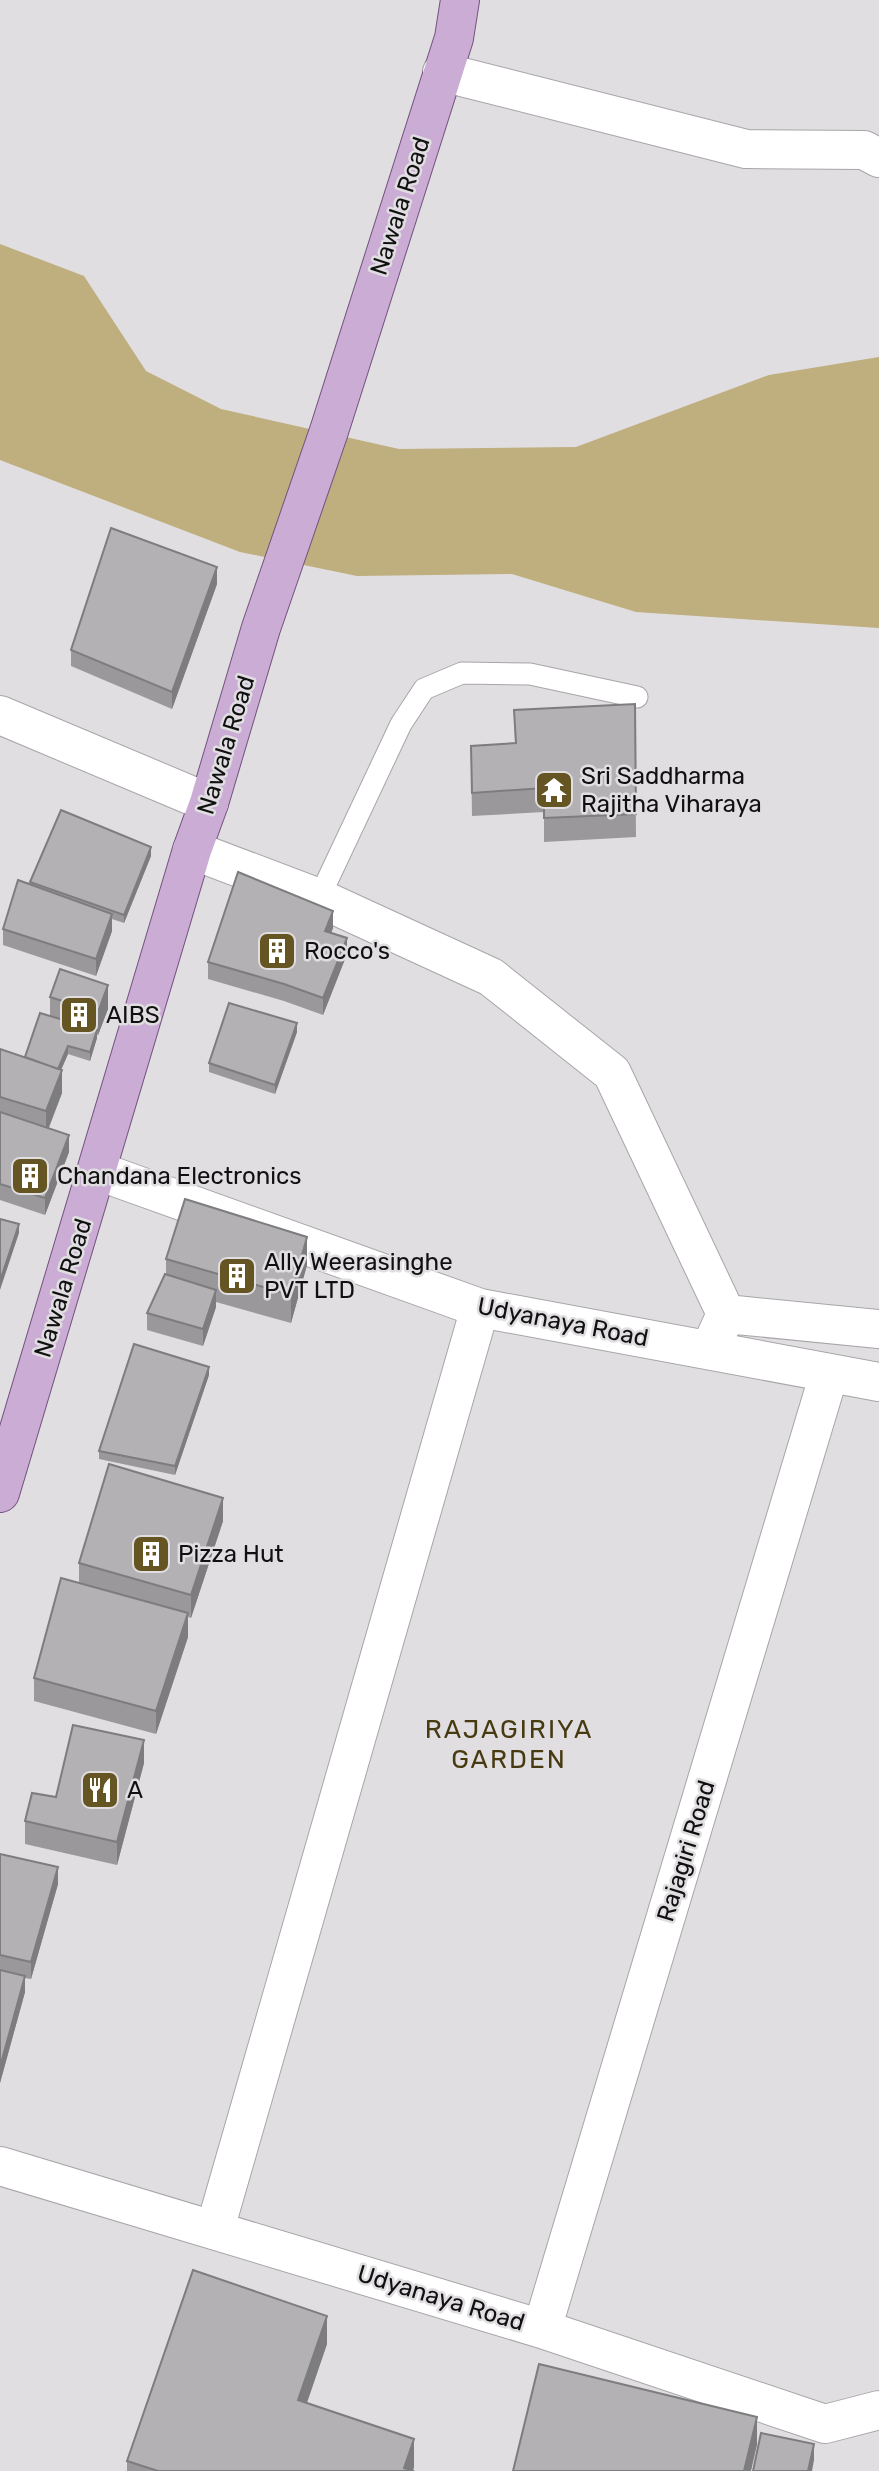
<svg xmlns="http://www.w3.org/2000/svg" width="879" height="2471" viewBox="0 0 879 2471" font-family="Rubik,sans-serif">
	<rect width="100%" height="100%" fill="#e0dee1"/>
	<path fill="#bfae7e" d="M 0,244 L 84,276 L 146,371 L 221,409 L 399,449 L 576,447 L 769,375 L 879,357 L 879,628 L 636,612 L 512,574 L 357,576 L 240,552 L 0,460 Z"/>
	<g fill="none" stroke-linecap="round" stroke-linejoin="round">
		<defs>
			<path id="lane" d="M 319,898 L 401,724 L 424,689 L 462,673 L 530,674 L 637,697"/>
			<path id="street" d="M 442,72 L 746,149 L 864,150 L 879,158
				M 0,715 L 209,803
				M 192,850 L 319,898 L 491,977 L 612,1073 L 726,1314
				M 98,1171 L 480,1308 L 879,1382
				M 715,1338 L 726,1314 L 879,1329
				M 0,2166 L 542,2329 L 825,2424 L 879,2410
				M 215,2229 L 480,1308
				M 542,2329 L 829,1374"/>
			<path id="primary" d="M 0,1493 L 192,850 L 209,803 L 261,628 L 329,431 L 454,38 L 460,0"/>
		</defs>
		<use href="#lane" stroke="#a7a5a8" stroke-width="23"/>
		<use href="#street" stroke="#a7a5a8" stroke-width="40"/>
		<use href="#primary" stroke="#72527e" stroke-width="40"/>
		<use href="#lane" stroke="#fff" stroke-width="21"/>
		<use href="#street" stroke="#fff" stroke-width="38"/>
		<use href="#primary" stroke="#caacd4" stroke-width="38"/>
	</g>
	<path fill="#9a989b" d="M 217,584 L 172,709 L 71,666 L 71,650 Z
		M 635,704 L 636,837 L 544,842 L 544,812 L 472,816 L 471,746 L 515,743 L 514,710 Z
		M 151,856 L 124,923 L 112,919 L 112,931 L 96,976 L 3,945 L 3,929 L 30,885 L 30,882 Z
		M 333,928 L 331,933 L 347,954 L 323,1015 L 284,1001 L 208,979 L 208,962 Z
		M 50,997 L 108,1009 L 98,1035 L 97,1035 L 97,1038 L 90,1061 L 68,1054 L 61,1070 L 62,1093 L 49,1128 L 69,1152 L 45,1215 L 0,1200 L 0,1049 L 25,1057 L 50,1016 Z
		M 297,1032 L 275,1094 L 209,1072 L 209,1063 Z
		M 166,1259 L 307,1265 L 291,1323 L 216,1302 L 216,1307 L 203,1346 L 147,1330 L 147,1313 L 166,1274 Z
		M 209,1375 L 175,1475 L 99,1459 L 99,1451 Z
		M 223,1521 L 191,1618 L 188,1617 L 188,1637 L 156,1734 L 34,1701 L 34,1678 L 79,1582 L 79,1563 Z
		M 144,1763 L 117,1865 L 25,1844 L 25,1821 L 56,1797 Z
		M 0,1854 L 58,1884 L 31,1979 L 25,1978 L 25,1992 L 0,2083 Z
		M 327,2344 L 307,2403 L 414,2467 L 413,2471 L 414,2471 L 127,2471 L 127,2461 Z"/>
	<path fill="#7d7c7e" d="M 217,567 L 217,584 L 172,709 L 172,692 Z
		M 151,847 L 151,856 L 124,923 L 124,915 Z
		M 333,911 L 333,928 L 325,948 L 325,931 Z
		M 112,914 L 112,931 L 96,976 L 96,959 Z
		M 347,938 L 347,954 L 323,1015 L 323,998 Z
		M 108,985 L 108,1009 L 98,1035 L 98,1012 Z
		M 297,1023 L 297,1032 L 275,1094 L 275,1085 Z
		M 97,1030 L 97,1038 L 90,1061 L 90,1052 Z
		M 68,1046 L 68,1054 L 54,1086 L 54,1078 Z
		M 62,1070 L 62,1093 L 46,1134 L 46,1111 Z
		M 69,1135 L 69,1152 L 45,1215 L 45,1198 Z
		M 19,1224 L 19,1233 L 0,1290 L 0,1281 Z
		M 307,1237 L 307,1265 L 291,1323 L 291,1295 Z
		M 216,1290 L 216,1307 L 203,1346 L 203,1329 Z
		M 209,1367 L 209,1375 L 175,1475 L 175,1466 Z
		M 223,1498 L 223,1521 L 191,1618 L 191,1595 Z
		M 188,1613 L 188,1637 L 156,1734 L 156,1711 Z
		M 144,1740 L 144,1763 L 117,1865 L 117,1842 Z
		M 58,1867 L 58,1884 L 31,1979 L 31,1962 Z
		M 25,1976 L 25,1992 L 0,2083 L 0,2067 Z
		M 327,2316 L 327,2344 L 298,2428 L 298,2400 Z
		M 757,2417 L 757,2445 L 751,2471 L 744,2471 Z
		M 414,2439 L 414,2467 L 412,2471 L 404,2468 Z
		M 814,2444 L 814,2460 L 812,2471 L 808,2471 Z"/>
	<path fill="#b3b1b4" stroke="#7d7c7e" stroke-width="2" d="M 111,528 L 217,567 L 172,692 L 71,650 Z
		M 635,704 L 636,814 L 544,818 L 544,788 L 472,793 L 471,746 L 516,743 L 514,710 Z
		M 61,810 L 151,847 L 124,915 L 30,882 Z
		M 238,872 L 333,911 L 325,931 L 347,938 L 323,998 L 284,984 L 208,962 Z
		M 18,880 L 112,914 L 96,959 L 3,929 Z
		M 60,969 L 108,985 L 98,1012 L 50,997 Z
		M 229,1003 L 297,1023 L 275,1085 L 209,1063 Z
		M 40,1013 L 97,1030 L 90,1052 L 68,1046 L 58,1069 L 25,1057 Z
		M 0,1049 L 62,1070 L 46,1111 L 0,1097 Z
		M 0,1112 L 69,1135 L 45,1198 L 0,1184 Z
		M 185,1199 L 307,1237 L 291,1295 L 166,1259 Z
		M 0,1219 L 19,1224 L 0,1281 Z
		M 165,1274 L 216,1290 L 203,1329 L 147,1313 Z
		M 134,1344 L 209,1367 L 175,1466 L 99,1451 Z
		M 109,1464 L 223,1498 L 191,1595 L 79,1563 Z
		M 61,1578 L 188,1613 L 156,1711 L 34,1678 Z
		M 73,1725 L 144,1740 L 117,1842 L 25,1821 L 32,1793 L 56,1797 Z
		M 0,1854 L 58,1867 L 31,1962 L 0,1955 Z
		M 0,1970 L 25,1976 L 0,2067 Z
		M 193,2270 L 327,2316 L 298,2400 L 414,2439 L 404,2468 L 414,2471 L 158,2471 L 127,2461 Z
		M 539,2364 L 757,2417 L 744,2471 L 513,2471 Z
		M 761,2433 L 814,2444 L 808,2471 L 753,2471 Z"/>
	<defs>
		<symbol id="temple-square" viewBox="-11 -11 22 22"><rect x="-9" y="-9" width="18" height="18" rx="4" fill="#655522" stroke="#e0dee1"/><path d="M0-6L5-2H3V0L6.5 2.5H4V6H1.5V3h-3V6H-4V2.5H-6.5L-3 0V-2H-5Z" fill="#fff"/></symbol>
		<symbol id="building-square" viewBox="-11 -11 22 22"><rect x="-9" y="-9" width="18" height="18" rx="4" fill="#655522" stroke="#e0dee1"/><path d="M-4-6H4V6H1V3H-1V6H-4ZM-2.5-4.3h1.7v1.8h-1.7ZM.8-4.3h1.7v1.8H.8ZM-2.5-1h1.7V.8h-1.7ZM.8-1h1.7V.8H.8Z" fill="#fff"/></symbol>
		<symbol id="restaurant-square" viewBox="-11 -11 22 22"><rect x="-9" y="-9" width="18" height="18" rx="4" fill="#655522" stroke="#e0dee1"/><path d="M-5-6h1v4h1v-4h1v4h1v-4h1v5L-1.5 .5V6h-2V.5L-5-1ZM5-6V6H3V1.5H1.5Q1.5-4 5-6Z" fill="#fff"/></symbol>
	</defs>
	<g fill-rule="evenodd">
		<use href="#temple-square" x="532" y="768" width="44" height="44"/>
		<use href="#building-square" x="255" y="929" width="44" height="44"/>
		<use href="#building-square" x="57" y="993" width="44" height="44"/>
		<use href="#building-square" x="8" y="1154" width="44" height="44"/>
		<use href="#building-square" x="215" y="1254" width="44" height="44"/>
		<use href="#building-square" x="129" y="1532" width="44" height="44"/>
		<use href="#restaurant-square" x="78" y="1768" width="44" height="44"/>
	</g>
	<g text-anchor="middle" stroke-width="5" stroke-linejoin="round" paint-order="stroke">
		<g font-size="24" fill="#111011" stroke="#e0dee1">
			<text transform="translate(400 206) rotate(-72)" y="8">Nawala Road</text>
			<text transform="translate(226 745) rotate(-73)" y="8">Nawala Road</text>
			<text transform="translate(63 1288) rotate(-73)" y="8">Nawala Road</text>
			<text transform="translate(563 1322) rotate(11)" y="8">Udyanaya Road</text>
			<text transform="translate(686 1851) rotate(-73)" y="8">Rajagiri Road</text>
			<text transform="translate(441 2298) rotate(17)" y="8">Udyanaya Road</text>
		</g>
		<g font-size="24" fill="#111011" stroke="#e0dee1" text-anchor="start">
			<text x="581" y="784">Sri Saddharma<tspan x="581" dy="28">Rajitha Viharaya</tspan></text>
			<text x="304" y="959">Rocco's</text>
			<text x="106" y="1023">AIBS</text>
			<text x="57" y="1184">Chandana Electronics</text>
			<text x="264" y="1270">Ally Weerasinghe<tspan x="264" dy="28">PVT LTD</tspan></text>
			<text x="178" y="1562">Pizza Hut</text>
			<text x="127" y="1798">A</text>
		</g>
		<g font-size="26" letter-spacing="2" fill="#473a11" stroke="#e0dee1">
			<text x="509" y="1738">RAJAGIRIYA<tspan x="509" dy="30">GARDEN</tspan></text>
		</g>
	</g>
</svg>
